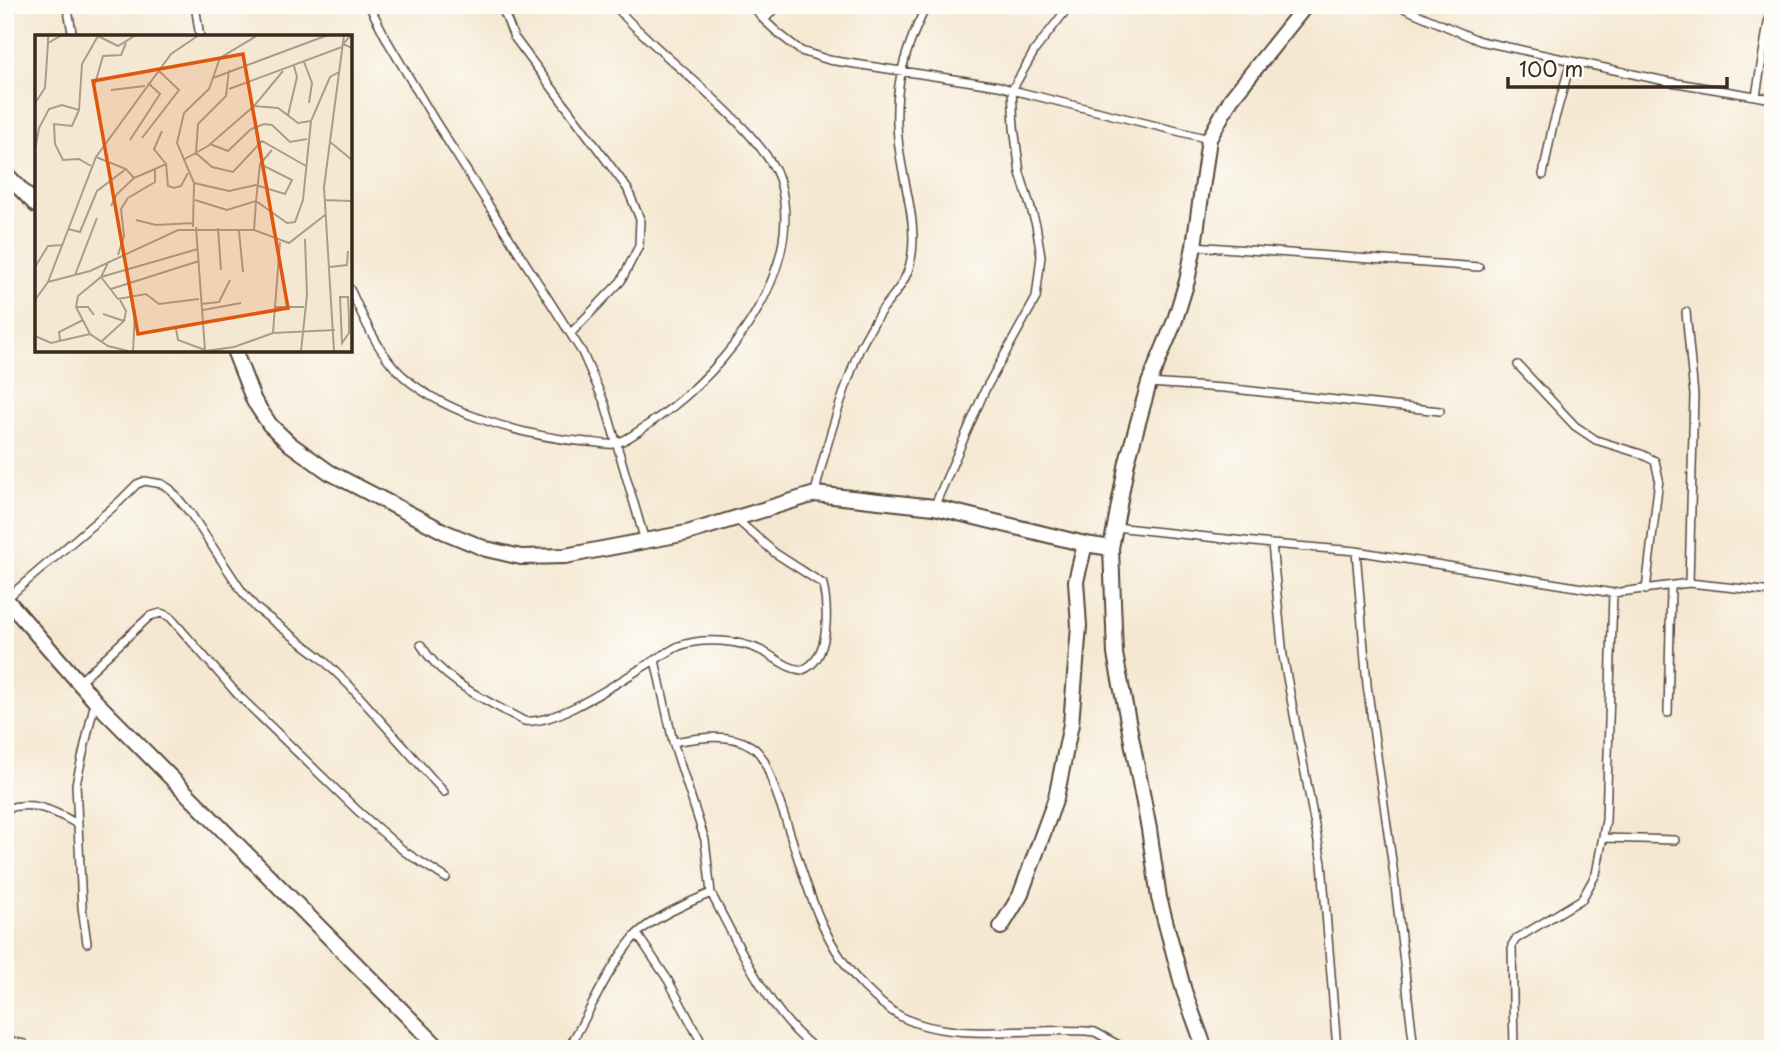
<svg xmlns="http://www.w3.org/2000/svg" width="1778" height="1054" viewBox="0 0 1778 1054" font-family="'Playpen Sans',sans-serif">
	<rect width="100%" height="100%" fill="#fdfcf7"/>
	<filter id="ink" filterUnits="userSpaceOnUse"><feTurbulence type="fractalNoise" baseFrequency=".0143" numOctaves="2"/><feDisplacementMap in="SourceGraphic" scale="14" xChannelSelector="R" yChannelSelector="G"/><feConvolveMatrix kernelMatrix="1 2 1 2 8 2 1 2 1" color-interpolation-filters="sRGB"/></filter>
	<filter id="wash" filterUnits="userSpaceOnUse"><feTurbulence type="fractalNoise" baseFrequency=".00686" numOctaves="4" result="noise"/><feDisplacementMap in="SourceGraphic" scale="28" xChannelSelector="R" yChannelSelector="G"/><feGaussianBlur stdDeviation="1.57" result="paint"/><feColorMatrix in="noise" values="0 0 0 0 0 0 0 0 0 0 0 0 0 0 0 0 0 1.4 0 .05"/><feComposite in="paint" operator="in"/></filter>
	<g filter="url(#wash)">
		<rect width="100%" height="100%" fill="#f5e8d2"/>
	</g>
	<g filter="url(#ink)">
		<g fill="none" stroke-linecap="round" stroke-linejoin="round">
			<defs>
				<path id="lane" d="M 67,5 L 73,37
					M 195,5 L 200,37
					M 369,5 L 388,42 L 435,121 L 582,352 L 605,404 L 645,541
					M 501,5 L 514,37 L 627,188 L 640,219 L 639,246 L 621,281 L 571,333
					M 752,5 L 764,20 L 778,5
					M 1396,5 L 1480,41 L 1665,81 L 1773,99
					M 764,20 L 778,33 L 801,51 L 829,60 L 999,86 L 1012,90 L 1035,50 L 1070,5
					M 1756,96 L 1771,5
					M 1543,175 L 1552,129 L 1571,61
					M 1194,246 L 1479,267
					M 350,289 C 362,315 375,345 394,367 C 435,413 528,437 587,442 C 595,442 605,445 613,444 C 625,443 648,424 659,417 C 727,369 805,271 780,182 C 769,140 682,72 649,40 C 638,29 623,18 616,5
					M 1686,312 L 1694,395 L 1689,583
					M 1518,365 L 1575,426 L 1596,440 L 1641,454 L 1655,461 L 1659,479 L 1646,590
					M 1149,383 L 1224,388 L 1440,411
					M 815,493 C 823,457 834,421 846,386 C 851,373 855,359 861,346 C 867,335 873,324 879,314 C 891,297 905,285 910,264 C 919,228 905,190 900,154 C 891,97 901,56 927,5
					M 934,507 L 985,390 L 1036,298 L 1041,256 L 1036,225 L 1020,173 L 1014,127 L 1012,90 L 1209,139
					M 735,518 L 775,553 L 823,584 C 828,608 831,660 802,670 C 787,669 775,657 762,651 C 740,640 702,637 679,646 C 671,650 663,655 655,660 L 673,742 C 698,738 729,732 751,746 C 765,755 769,773 774,787 C 801,856 811,933 865,988 C 876,999 888,1010 902,1017 C 953,1043 1031,1027 1086,1031 L 1095,1032 L 1126,1049
					M 1115,527 L 1272,544 L 1356,551 L 1613,593 L 1689,583 L 1773,592
					M 1272,544 L 1283,656 L 1322,863 L 1337,1049
					M 1356,551 L 1367,685 L 1393,868 L 1414,1049
					M 6,599 L 119,502 L 137,484 L 145,481 L 162,484 L 170,489 L 191,514 L 241,590 L 256,608 L 320,657 L 349,685 L 444,792
					M 421,645 C 443,682 488,701 524,721 C 559,725 623,678 655,660
					M 79,682 L 150,616 L 161,613 L 170,617 L 238,695 L 358,811 L 405,852 L 446,878
					M 1668,713 L 1671,587
					M 5,809 C 32,800 53,810 77,824
					M 1604,838 L 1675,840
					M 711,893 C 736,941 771,1017 816,1049
					M 637,934 L 668,980 L 705,1049
					M 87,943 L 82,907 L 76,784 L 95,701
					M 5,1040 L 24,1044
					M 1611,1047 L 1622,1049
					M 568,1049 C 590,1012 607,969 635,936 C 649,920 691,901 711,893 L 705,840 L 673,742
					M 1514,1049 L 1512,945 L 1516,939 L 1582,899 L 1596,874 L 1606,820 L 1613,593"/>
				<path id="street" d="M 5,173 L 37,206
					M 234,350 L 254,401 L 270,425 L 290,444 L 329,472 L 445,532 L 486,549 L 521,557 L 565,556 L 687,533 L 815,494 L 934,507 L 1085,544 L 1111,548
					M 5,598 L 95,701 L 440,1049
					M 1001,927 L 1020,896 L 1056,798 L 1071,724 L 1079,626 L 1076,581 L 1085,544
					M 1205,1049 L 1184,991 L 1159,898 L 1149,829 L 1115,654 L 1111,548 L 1127,462 L 1149,383 L 1174,323 L 1187,281 L 1194,246 L 1209,139 L 1231,99 L 1306,5"/>
			</defs>
			<use href="#lane" stroke="#574639" stroke-width="10"/>
			<use href="#street" stroke="#574639" stroke-width="18"/>
			<use href="#lane" stroke="#fff" stroke-width="7"/>
			<use href="#street" stroke="#fff" stroke-width="14"/>
		</g>
	</g>
	<g transform="translate(35 35)">
		<rect width="317" height="317" fill="#f5e8d2"/>
		<path fill="none" stroke="#ab9c8a" stroke-width="2" d="M 13,0 L 13,8 L 27,0M 316,0 L 308,9 L 317,13M 63,1 L 83,11 L 101,0M 269,27 L 277,48 L 274,68M 194,35 L 191,61 L 163,89 L 161,118 L 177,132 L 198,137 L 227,106 L 271,131M 178,43 L 293,0M 60,49 L 68,21 L 86,20 L 91,8M 194,54 L 307,12M 76,55 L 110,51M 317,64 L 317,91M 0,68 L 10,53 L 13,8M 219,71 L 248,36M 44,75 L 37,91 L 19,89 L 20,109 L 28,125 L 44,124 L 56,131M 253,80 L 262,42 L 259,31M 127,96 L 119,114 L 131,129M 107,103 L 144,55 L 123,35M 95,105 L 125,59 L 113,48M 294,106 L 317,125M 175,109 L 193,116 L 216,94 L 229,89 L 237,90 L 255,107 L 272,104M 0,115 L 4,93 L 14,74 L 27,70 L 44,75 L 47,29 L 63,1M 61,122 L 91,134 L 99,143 L 120,134M 148,125 L 173,111 L 219,71 L 243,73 L 263,88 L 276,86M 225,129 L 221,166 L 252,188 L 260,187 L 268,165 L 276,86 L 295,42 L 304,37M 159,148 L 194,156 L 221,150 L 250,159 L 257,145 L 225,129 L 237,115M 160,165 L 192,175 L 221,166 L 219,195M 289,165 L 317,166M 76,171 L 82,159 L 99,143M 101,185 L 121,190 L 158,188M 158,192 L 159,148 L 142,108 L 149,78 L 174,54 L 185,23 L 223,0M 183,193 L 186,235M 33,194 L 45,197 L 62,156 L 91,134M 204,196 L 208,237M 245,207 L 238,298 L 300,295M 83,220 L 89,201 L 86,174 L 93,163 L 120,147 L 120,134 L 131,129 L 133,151 L 139,153 L 146,151 L 153,138M 74,226 L 66,242 L 83,264 L 111,259 L 124,269 L 164,264M 0,232 L 13,211 L 27,210M 295,232 L 312,230 L 313,216M 40,240 L 62,183M 13,247 L 55,236 L 143,195 L 219,195 L 254,208 L 290,180M 76,254 L 164,226M 305,262 L 313,262 L 314,282 L 314,298 L 307,308 ZM 0,265 L 13,247 L 61,122 L 136,19 L 164,0M 85,265 L 91,276 L 89,286M 166,269 L 184,267 L 195,245M 41,272 L 53,272 L 59,280M 239,272 L 269,272M 168,275 L 206,268M 141,294 L 143,305 L 170,315 L 161,192M 0,301 L 16,308 L 55,299M 25,305 L 24,297 L 48,285M 67,306 L 89,286 L 68,279M 93,316 L 73,311 L 55,299 L 41,272 L 43,261 L 66,242 L 163,214M 98,316 L 100,275M 170,316 L 199,312 L 238,298M 266,316 L 272,260 L 270,204M 299,316 L 289,152 L 309,0"/>
		<path fill="#df570d" fill-opacity="0.15" stroke="#df570d" stroke-width="3.5" d="M 208,19 L 253,273 L 103,299 L 58,46 Z"/>
		<rect width="317" height="317" fill="none" stroke="#3b2a1e" stroke-width="3.5"/>
	</g>
	<rect width="1778" height="1054" fill="none" stroke="#fdfcf7" stroke-width="28"/>
	<path d="M1508 77v10h219v-10" fill="none" stroke="#3b2a1e" stroke-width="3.5"/>
	<text x="1519" y="77" font-size="21" fill="#3b2a1e" stroke="#fdfcf7" stroke-width="5" paint-order="stroke">100 m</text>
</svg>
